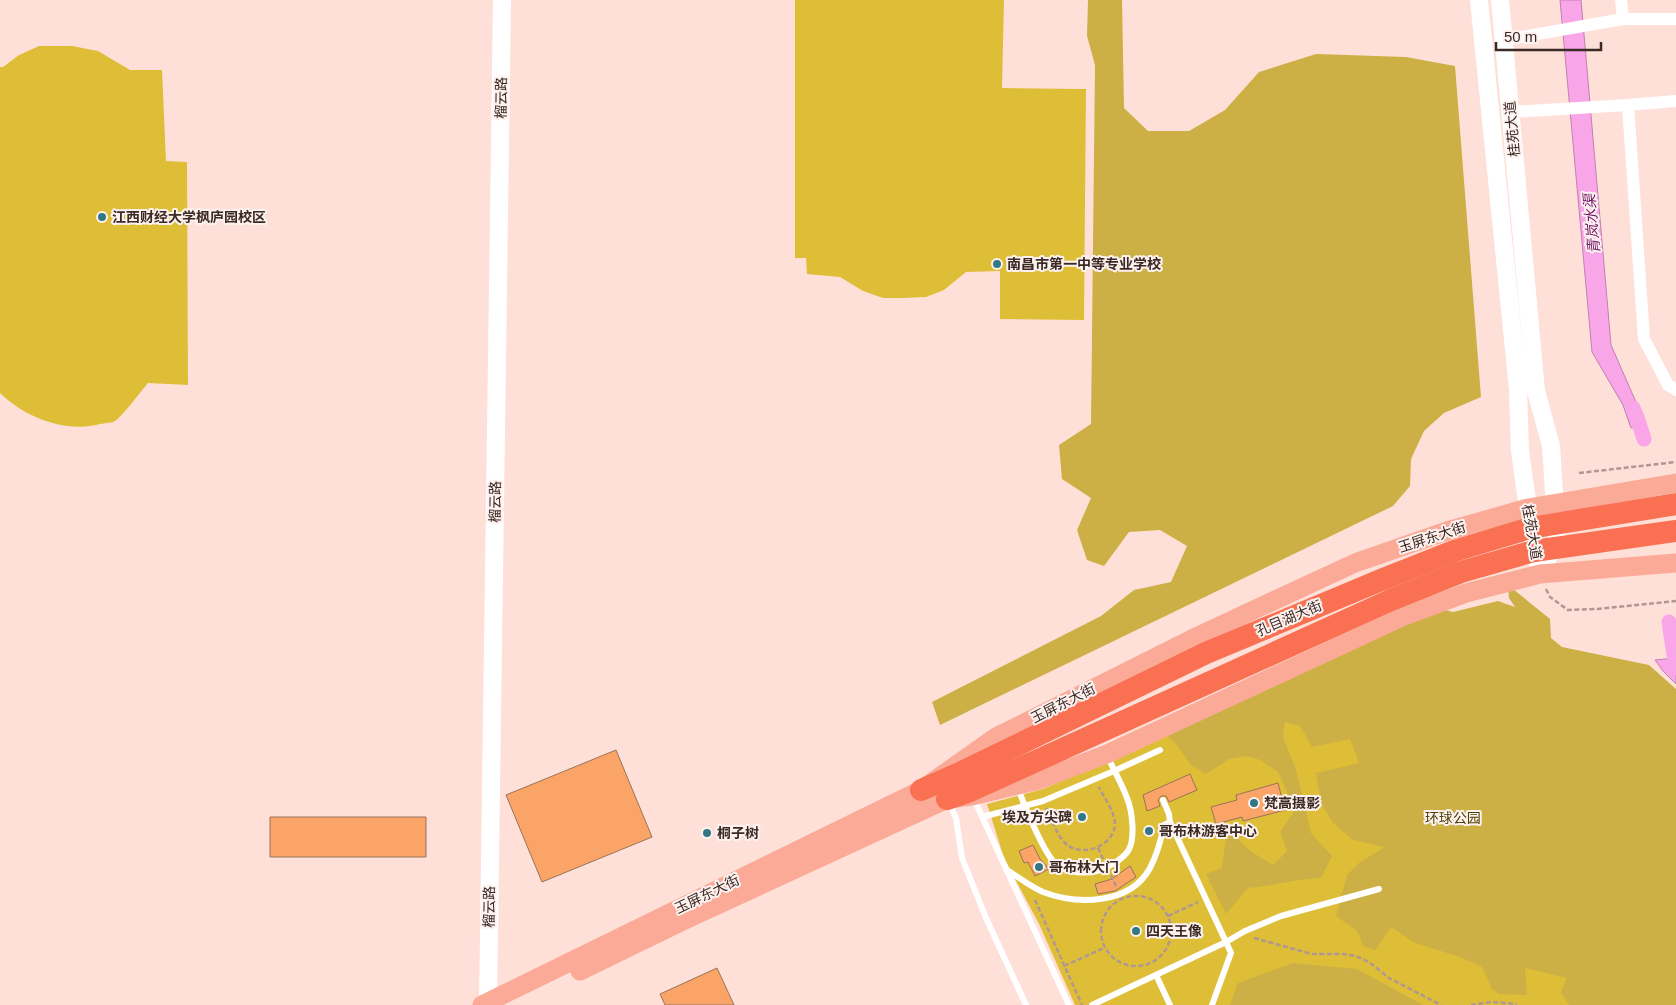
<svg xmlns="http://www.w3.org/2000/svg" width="1676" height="1005" viewBox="0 0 1676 1005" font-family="Arial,'Noto Sans SC',sans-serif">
	<rect width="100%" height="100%" fill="#ffe0d8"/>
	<path fill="#dfbe37" d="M 795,0 L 1004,0 L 1002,88 L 1086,89 L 1084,320 L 1000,319 L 1000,271 L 966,272 L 944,290 L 926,297 L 903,298 L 883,298 L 863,291 L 840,277 L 807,274 L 806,258 L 795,258 Z
		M 39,46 L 72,46 L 98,51 L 130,70 L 162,70 L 166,161 L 187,162 L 188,385 L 148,383 C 142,390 122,417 115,421 C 112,423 104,423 100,424 C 65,433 26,418 0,393 L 0,67 L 3,67 L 19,55 Z
		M 1405,634 L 1676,1005 L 1075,1005 L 1039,924 L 1004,858 L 987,804 L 1043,789 Z"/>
	<path fill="#ccb046" d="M 1088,0 L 1122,0 L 1124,108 L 1148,131 L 1189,131 L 1225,110 L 1259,72 L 1316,54 L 1406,57 L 1455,66 L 1481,397 L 1444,413 L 1424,431 L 1411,459 L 1410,486 L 1393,506 L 940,725 L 932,702 L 1101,616 L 1134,590 L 1171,582 L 1187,546 L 1160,530 L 1129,532 L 1104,566 L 1087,560 L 1077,530 L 1091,498 L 1062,479 L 1059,445 L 1091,424 L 1095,65 L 1087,36 Z
		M 1508,585 L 1550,619 L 1551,638 L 1562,647 L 1649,665 L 1676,689 L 1676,1005 L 1569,1005 L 1561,992 L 1567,978 L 1525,968 L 1527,995 L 1499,994 L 1492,989 L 1482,967 L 1460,957 L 1415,943 L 1391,927 L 1375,950 L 1364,947 L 1357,931 L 1336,916 L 1347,875 L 1360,862 L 1385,847 L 1353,840 L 1333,823 L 1321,803 L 1316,773 L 1359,763 L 1350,739 L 1312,747 L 1300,726 L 1285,722 L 1283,737 L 1296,769 L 1311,833 L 1332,856 L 1321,878 C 1296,879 1272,886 1248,888 L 1226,914 L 1206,874 L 1222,868 L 1227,830 L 1252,852 L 1273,865 L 1287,851 L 1280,832 L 1295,810 L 1278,772 L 1260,760 L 1246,756 L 1229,759 L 1206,774 L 1192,766 L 1175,743 L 1163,732 L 1442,609 L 1453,612 L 1498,601 L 1515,607 L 1509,598 Z
		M 1293,963 L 1357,969 L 1423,1005 L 1230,1005 L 1238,983 Z"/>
	<path fill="#f9a6e9" stroke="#c080ae" d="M 1560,0 L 1581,0 L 1611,345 L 1646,425 L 1631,428 L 1623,405 L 1592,352 Z
		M 1676,658 L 1676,684 L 1663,671 L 1655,660 Z"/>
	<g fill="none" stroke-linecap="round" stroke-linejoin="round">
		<path stroke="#f9a6e9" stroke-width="15" d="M 1633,408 L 1638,420 L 1644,439
			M 1669,622 L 1676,668"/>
	</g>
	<path fill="#faa468" stroke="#98735a" d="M 616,750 L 652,837 L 542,882 L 506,795 Z
		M 1190,774 L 1197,790 L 1169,802 L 1166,796 L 1161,796 L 1158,800 L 1160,806 L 1147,811 L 1143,795 Z
		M 1278,783 L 1285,810 L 1243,821 L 1242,817 L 1216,824 L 1211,807 L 1237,800 L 1236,795 Z
		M 270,817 L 426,817 L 426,857 L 270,857 Z
		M 1033,845 L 1040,859 L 1049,869 L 1035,876 L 1028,862 L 1024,863 L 1019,851 Z
		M 1130,866 L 1136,877 L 1115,891 L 1098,894 L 1095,884 L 1112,879 Z
		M 717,968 L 734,1005 L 665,1005 L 660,994 Z"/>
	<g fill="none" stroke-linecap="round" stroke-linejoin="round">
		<path stroke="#b19791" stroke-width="2.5" stroke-dasharray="5 2.5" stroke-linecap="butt" d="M 1579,473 L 1676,462
			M 1546,589 L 1550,597 L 1568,610 L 1598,609 L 1676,601
			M 1046,808 C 1052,819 1056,834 1065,843 C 1081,859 1115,846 1115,823 C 1114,810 1104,798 1099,787
			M 1098,848 L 1103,859
			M 1111,875 L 1116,886
			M1101 931a35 35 0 1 1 70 0a35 35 0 1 1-70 0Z
			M 1035,900 L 1082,1005
			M 1168,916 L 1198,902
			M 1254,938 L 1312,954 L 1343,954 L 1356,956 L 1369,962 L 1389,978 L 1441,1005
			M 1064,966 L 1104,948
			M 1471,1005 L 1490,1002 L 1517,1004"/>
		<path stroke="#fff" stroke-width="6" d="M 1017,786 C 1024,804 1043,853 1056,864 C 1067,873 1084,874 1097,871 C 1107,868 1122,860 1128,851 C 1136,839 1132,810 1127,798 C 1122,784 1114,771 1108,757
			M 973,797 L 1069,1005
			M 949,803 L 956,818 L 962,858 L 986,918 L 1026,1005
			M 982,817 L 1043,801 L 1114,771 L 1160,750
			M 1007,870 C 1018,877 1031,887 1043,892 C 1077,905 1130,905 1150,868 C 1157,855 1161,840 1164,825 L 1170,822
			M 1156,975 L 1170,1005
			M 1092,1005 L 1226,942 L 1170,822 L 1169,814 L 1163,800
			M 1212,1005 L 1231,953 L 1226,942 L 1245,931 L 1281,916 L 1379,889"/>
		<path stroke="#fff" stroke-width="12" d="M 1621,0 L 1623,19
			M 1504,40 L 1623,19 L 1676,19
			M 1676,101 L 1628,105 L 1644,339 L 1668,385 L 1676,390
			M 1510,112 L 1628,105"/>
		<path stroke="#fff" stroke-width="18" d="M 1479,0 L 1518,389 L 1520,451 L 1528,508 L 1538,564
			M 1500,0 L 1536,391 L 1551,446 L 1557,540 L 1540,574
			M 488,1005 L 502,0"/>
		<path stroke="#fbaa97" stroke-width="19" d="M 580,971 L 687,919 L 947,799 L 972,796 L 1039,780 L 1107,754 L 1404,616 L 1466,593 L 1540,574 L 1676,563
			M 482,1005 L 921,790 L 996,737 L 1198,636 L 1355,563 L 1447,531 L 1528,508 L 1676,483"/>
		<path stroke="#f97152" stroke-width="22" d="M 921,790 L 962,772 L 1206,653 L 1381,580 L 1454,551 L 1530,528 L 1676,504
			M 947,799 L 970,791 L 1391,600 L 1461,572 L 1534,551 L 1676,531"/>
	</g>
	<g fill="#327785" stroke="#fdf2f0" stroke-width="2">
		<circle cx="102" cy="217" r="5"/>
		<circle cx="997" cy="264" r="5"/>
		<circle cx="1254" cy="803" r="5"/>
		<circle cx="1082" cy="817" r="5"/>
		<circle cx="1149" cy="831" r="5"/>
		<circle cx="707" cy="833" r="5"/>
		<circle cx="1039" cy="867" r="5"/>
		<circle cx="1136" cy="931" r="5"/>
	</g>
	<g text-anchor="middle" stroke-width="4" stroke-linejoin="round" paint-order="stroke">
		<g font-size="14" fill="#3b2924" stroke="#fdf2f0">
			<text transform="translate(501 98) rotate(-89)" y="5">榴云路</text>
			<text transform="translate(1512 129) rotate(-95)" y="5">桂苑大道</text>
			<text transform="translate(495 502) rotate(-89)" y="5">榴云路</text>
			<text transform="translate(1532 532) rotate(80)" y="5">桂苑大道</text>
			<text transform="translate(1432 537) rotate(-18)" y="5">玉屏东大街</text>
			<text transform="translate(1289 618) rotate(-23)" y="5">孔目湖大街</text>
			<text transform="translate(1063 703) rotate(-27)" y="5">玉屏东大街</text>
			<text transform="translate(707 894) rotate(-26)" y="5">玉屏东大街</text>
			<text transform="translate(489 907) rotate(-89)" y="5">榴云路</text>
		</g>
		<g font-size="14" font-weight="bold" fill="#3b2924" stroke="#fdf2f0" text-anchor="start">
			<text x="112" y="222">江西财经大学枫庐园校区</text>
			<text x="1007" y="269">南昌市第一中等专业学校</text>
			<text x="1264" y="808">梵高摄影</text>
			<text x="1072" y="822" text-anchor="end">埃及方尖碑</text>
			<text x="1159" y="836">哥布林游客中心</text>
			<text x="717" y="838">桐子树</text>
			<text x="1049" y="872">哥布林大门</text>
			<text x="1146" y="936">四天王像</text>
		</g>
		<g font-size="14" fill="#504104" stroke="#fdf2f0">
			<text x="1453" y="823">环球公园</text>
		</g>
		<g font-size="15" font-style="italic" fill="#721866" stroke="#fdf2f0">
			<text transform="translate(1592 224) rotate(-95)" y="5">青岚水渠</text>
		</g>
	</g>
	<path d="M1496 42v8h105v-8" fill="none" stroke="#3b2924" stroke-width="2.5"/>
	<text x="1504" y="42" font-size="15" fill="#3b2924" stroke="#fdf2f0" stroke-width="4" paint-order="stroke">50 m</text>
</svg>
